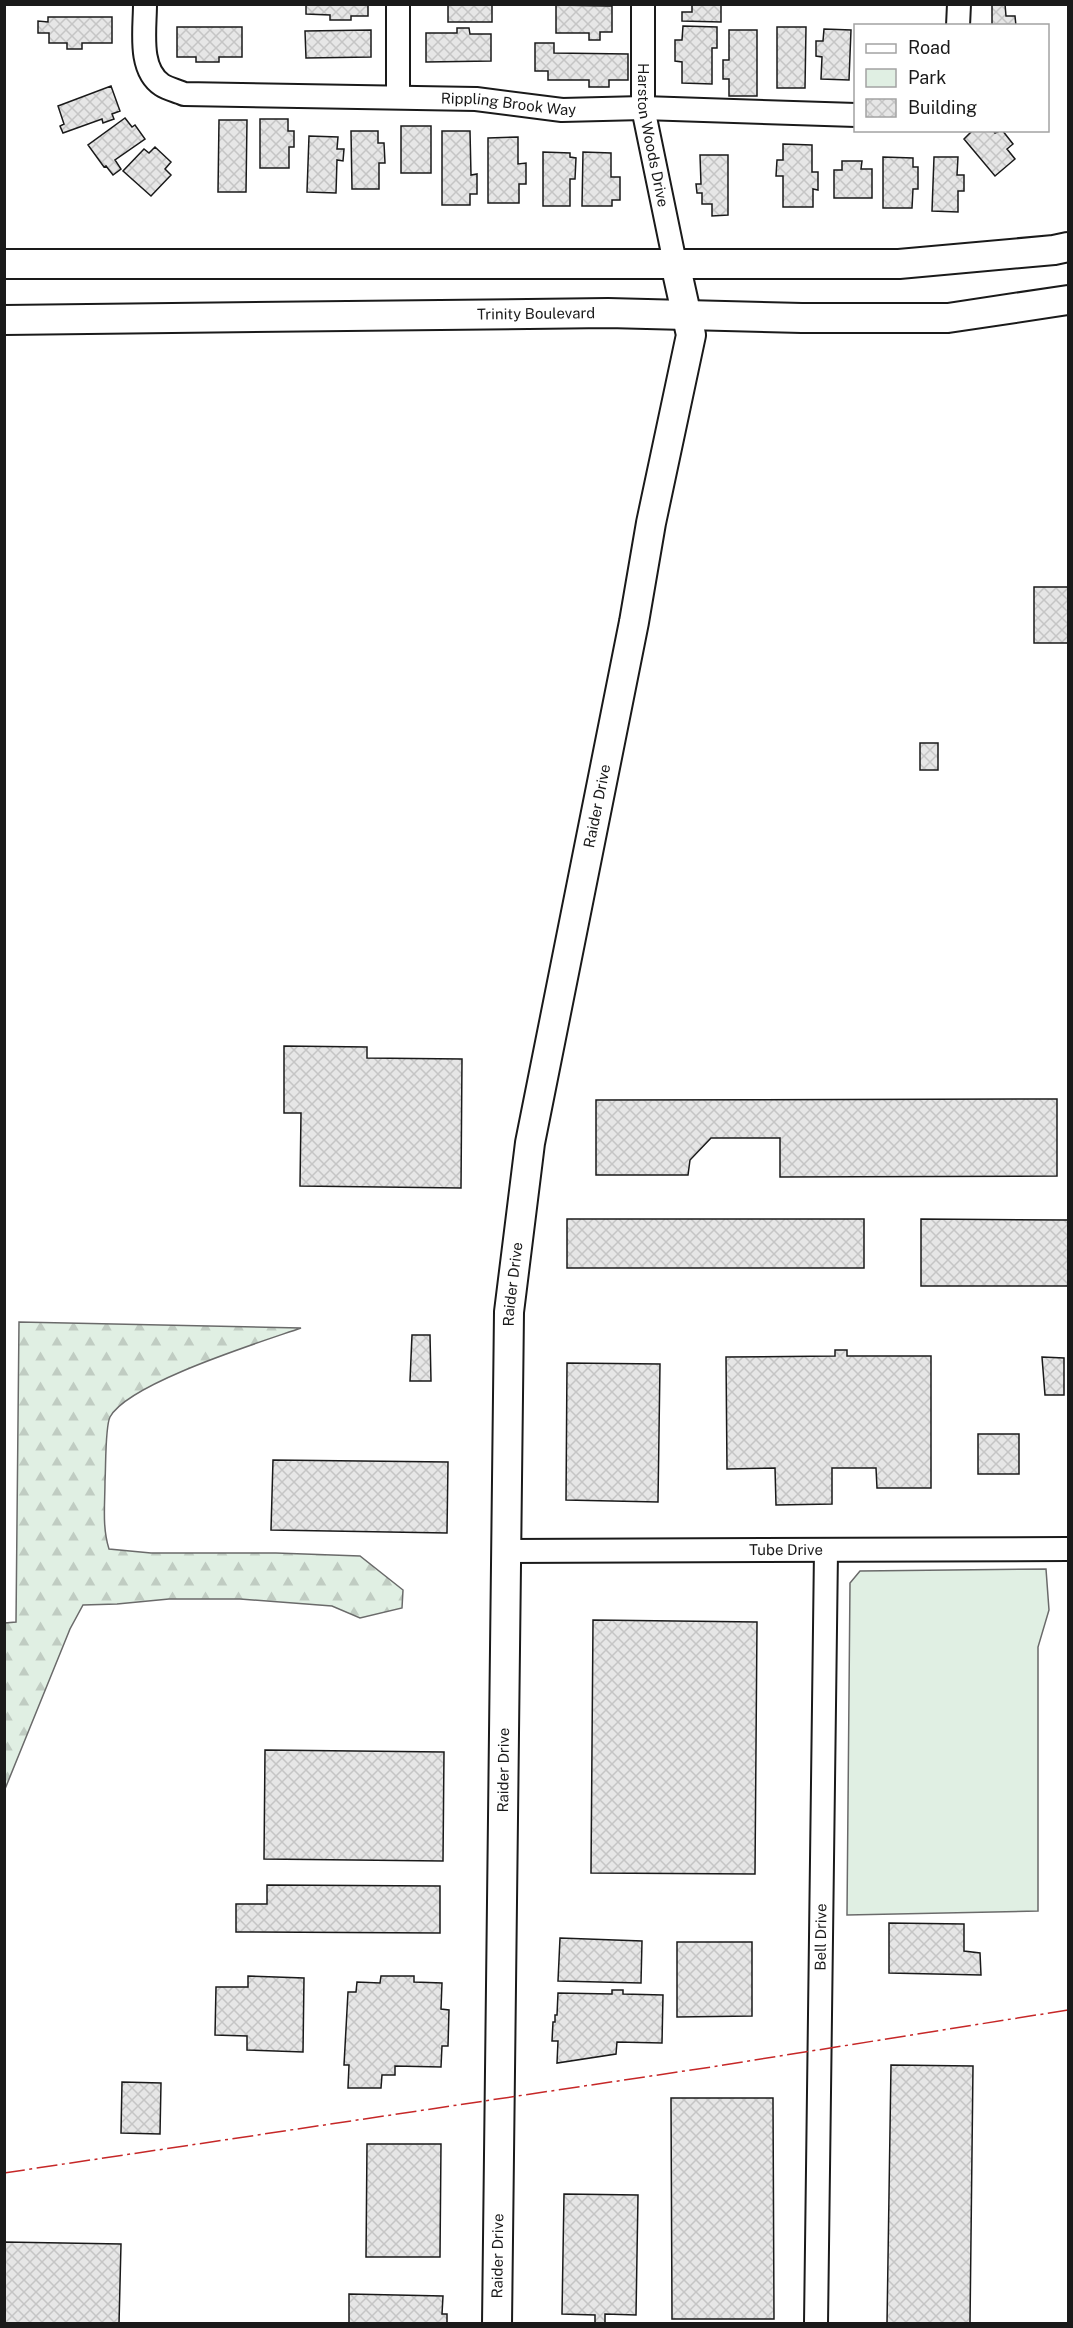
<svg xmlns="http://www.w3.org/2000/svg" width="1073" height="2328" viewBox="0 0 1073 2328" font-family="'Public Sans',sans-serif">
	<defs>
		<pattern id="forest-firs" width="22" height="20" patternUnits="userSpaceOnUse" patternTransform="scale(1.5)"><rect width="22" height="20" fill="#e0efe3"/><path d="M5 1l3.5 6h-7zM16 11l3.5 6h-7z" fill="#c0ccc2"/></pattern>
		<pattern id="building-cross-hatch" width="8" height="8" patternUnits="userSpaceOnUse" patternTransform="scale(1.5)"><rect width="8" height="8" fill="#e6e6e6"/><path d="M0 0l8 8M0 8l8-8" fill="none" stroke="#c5c5c5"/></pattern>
	</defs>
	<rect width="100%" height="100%" fill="#fff"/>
	<path fill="#e0efe3" stroke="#6a6a6a" stroke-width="1.5" d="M 1046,1569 L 1049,1610 L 1038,1647 L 1038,1911 L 847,1915 L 850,1583 L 860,1571 Z"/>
	<path fill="url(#forest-firs)" stroke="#6a6a6a" stroke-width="1.5" d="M 19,1322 L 301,1328 C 261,1342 128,1383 110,1417 C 105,1427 106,1467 105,1481 C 105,1504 102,1527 109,1549 L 151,1553 L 276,1553 L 360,1556 L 403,1590 L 402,1608 L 360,1618 L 332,1606 L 240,1599 L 169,1599 L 117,1604 L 83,1605 L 70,1629 L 5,1789 L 5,1623 L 16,1622 Z"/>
	<path fill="url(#building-cross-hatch)" stroke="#1a1a1a" stroke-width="1.5" d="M 306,4 L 368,4 L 368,16 L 351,16 L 351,20 L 330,20 L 330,15 L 306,14 Z
		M 448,4 L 492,4 L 492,22 L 448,22 Z
		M 692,4 L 721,4 L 721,22 L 682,21 L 682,12 L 692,12 Z
		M 992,4 L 1005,4 L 1006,16 L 1015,16 L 1016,26 L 992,26 Z
		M 556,5 L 612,6 L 612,32 L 600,32 L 600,40 L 589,40 L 589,33 L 556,33 Z
		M 48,17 L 112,17 L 112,43 L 82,43 L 82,49 L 67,49 L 67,43 L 49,43 L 49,33 L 38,33 L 38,21 L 48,22 Z
		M 683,26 L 717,27 L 717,48 L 712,48 L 712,84 L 682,83 L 682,62 L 675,61 L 675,40 L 682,40 Z
		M 177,27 L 242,27 L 242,57 L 219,57 L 219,62 L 196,62 L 196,57 L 177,57 Z
		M 777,27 L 806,27 L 805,88 L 777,88 Z
		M 457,28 L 469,28 L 470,34 L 491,34 L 491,61 L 426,62 L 426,33 L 457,33 Z
		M 824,29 L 851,30 L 849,80 L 821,79 L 822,57 L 816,56 L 816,41 L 823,41 Z
		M 371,30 L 371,57 L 306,58 L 305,31 Z
		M 729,30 L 757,30 L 757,96 L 729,96 L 729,79 L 723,79 L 723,60 L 729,60 Z
		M 535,43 L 554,43 L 554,53 L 628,54 L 628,80 L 609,80 L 609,87 L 589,87 L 589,80 L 548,80 L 548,71 L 535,71 Z
		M 111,86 L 120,111 L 112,114 L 114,119 L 103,123 L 102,119 L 63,133 L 60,126 L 64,124 L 58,106 Z
		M 125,118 L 132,127 L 135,125 L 145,139 L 115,160 L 121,169 L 113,175 L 106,166 L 104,167 L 88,145 Z
		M 260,119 L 288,119 L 288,131 L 294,131 L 294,147 L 289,147 L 289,168 L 260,168 Z
		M 219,120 L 247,120 L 246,192 L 218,192 Z
		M 401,126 L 431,126 L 431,173 L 401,173 Z
		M 973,130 L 993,130 L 995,133 L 1002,130 L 1013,144 L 1007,149 L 1015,159 L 995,176 L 964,139 Z
		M 351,131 L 378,131 L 378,143 L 384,143 L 385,163 L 379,163 L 379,189 L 352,189 Z
		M 442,131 L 470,131 L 471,175 L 477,174 L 477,194 L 470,194 L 470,205 L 442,205 Z
		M 309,136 L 338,137 L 337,149 L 344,149 L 343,161 L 337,160 L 336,193 L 307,192 Z
		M 518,137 L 518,164 L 526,163 L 526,184 L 519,184 L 519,203 L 488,203 L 488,138 Z
		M 783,144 L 812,145 L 812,172 L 818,172 L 818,190 L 813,189 L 813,207 L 783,207 L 783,176 L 776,176 L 777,160 L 783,160 Z
		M 155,147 L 171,162 L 165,169 L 171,175 L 151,196 L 123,171 L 144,149 L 149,153 Z
		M 543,152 L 570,153 L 570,157 L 576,158 L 575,179 L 570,179 L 570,206 L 543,206 Z
		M 583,152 L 611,153 L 611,177 L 620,177 L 620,200 L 612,200 L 612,206 L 582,206 Z
		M 700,155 L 728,155 L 728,215 L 712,216 L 712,204 L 702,204 L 702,193 L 697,193 L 696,184 L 701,184 Z
		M 883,157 L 913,158 L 913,167 L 918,167 L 918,189 L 913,189 L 912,208 L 883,208 Z
		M 934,157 L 958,157 L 957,175 L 964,175 L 964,191 L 958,191 L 958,212 L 932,211 Z
		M 842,161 L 862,161 L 861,169 L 872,169 L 872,198 L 834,198 L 834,170 L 842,170 Z
		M 1034,587 L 1068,587 L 1068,643 L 1034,643 Z
		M 920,743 L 938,743 L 938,770 L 920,770 Z
		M 284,1046 L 367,1047 L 367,1058 L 462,1059 L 461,1188 L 300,1186 L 301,1113 L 284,1113 Z
		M 1057,1099 L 1057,1176 L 780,1177 L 780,1138 L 711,1138 L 690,1160 L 688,1175 L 596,1175 L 596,1100 Z
		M 567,1219 L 864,1219 L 864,1268 L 567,1268 Z
		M 921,1219 L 1068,1220 L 1068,1286 L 921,1286 Z
		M 412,1335 L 430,1335 L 431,1381 L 410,1381 Z
		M 835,1350 L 847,1350 L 847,1356 L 931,1356 L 931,1488 L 877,1488 L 876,1468 L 832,1468 L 832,1504 L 776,1505 L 775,1468 L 727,1469 L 726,1357 L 835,1356 Z
		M 1042,1357 L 1064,1358 L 1064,1395 L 1045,1395 Z
		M 567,1363 L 660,1364 L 658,1502 L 566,1500 Z
		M 978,1434 L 1019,1434 L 1019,1474 L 978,1474 Z
		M 273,1460 L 448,1462 L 447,1533 L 271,1530 Z
		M 593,1620 L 757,1622 L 755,1874 L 591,1873 Z
		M 265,1750 L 444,1752 L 443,1861 L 264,1859 Z
		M 267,1885 L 440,1886 L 440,1933 L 236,1932 L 236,1904 L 267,1904 Z
		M 889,1923 L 964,1924 L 964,1951 L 980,1953 L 981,1975 L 889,1973 Z
		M 560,1938 L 642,1941 L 641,1983 L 558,1981 Z
		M 677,1942 L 752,1942 L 752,2016 L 677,2017 Z
		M 248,1976 L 304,1978 L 303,2052 L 247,2050 L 247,2036 L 215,2035 L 216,1987 L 248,1987 Z
		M 381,1976 L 414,1976 L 414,1982 L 442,1983 L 441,2009 L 449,2010 L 448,2046 L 442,2046 L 441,2067 L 395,2066 L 395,2075 L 382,2075 L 381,2088 L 348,2088 L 349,2065 L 344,2065 L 348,1992 L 356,1992 L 357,1982 L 380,1983 Z
		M 612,1990 L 623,1990 L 623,1994 L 663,1995 L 662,2043 L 617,2042 L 616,2054 L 557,2063 L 558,2041 L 552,2041 L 553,2022 L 555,2022 L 555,2015 L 557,2015 L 558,1993 L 612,1994 Z
		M 891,2065 L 973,2066 L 970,2324 L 887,2324 Z
		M 122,2082 L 161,2083 L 160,2134 L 121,2133 Z
		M 671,2098 L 773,2098 L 774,2319 L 672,2319 Z
		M 367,2144 L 441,2144 L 440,2257 L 366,2257 Z
		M 564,2194 L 638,2195 L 636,2315 L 605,2314 L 605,2324 L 595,2324 L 595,2315 L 562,2314 Z
		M 4,2242 L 121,2244 L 119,2324 L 4,2324 Z
		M 349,2294 L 443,2296 L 442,2314 L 447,2314 L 447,2324 L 349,2324 Z"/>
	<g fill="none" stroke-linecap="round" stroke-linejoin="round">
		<defs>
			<g id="minor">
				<path id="s1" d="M 145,4 C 145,30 138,69 162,85 C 168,89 178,91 184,94 L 476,99 L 562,110 L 643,108 L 856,115"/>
				<path d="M 398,4 L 398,97"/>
				<path id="s2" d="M 643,4 L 643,108 L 675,263"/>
				<path d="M 958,26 L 959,4"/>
				<path id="s3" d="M 504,1551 L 1068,1549"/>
				<path id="s4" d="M 816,2324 L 826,1551"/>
			</g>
			<g id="major">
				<path d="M 4,264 L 899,264 L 1054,250 L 1068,247"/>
				<path id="s5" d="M 4,320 L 608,313 L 802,318 L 948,318 L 1068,300"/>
				<path id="s6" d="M 497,2324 L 509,1312 L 530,1143 L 634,622 L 651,523 L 691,335 L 675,263"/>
			</g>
		</defs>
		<use href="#minor" stroke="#1a1a1a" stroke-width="26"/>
		<use href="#major" stroke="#1a1a1a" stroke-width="32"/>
		<use href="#minor" stroke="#fff" stroke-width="22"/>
		<use href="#major" stroke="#fff" stroke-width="28"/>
		<path stroke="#c62828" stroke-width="1.5" stroke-dasharray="21 4.5 3 4.5" stroke-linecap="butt" d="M 4,2173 L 711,2067 L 1068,2010"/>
	</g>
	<g text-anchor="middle" stroke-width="4.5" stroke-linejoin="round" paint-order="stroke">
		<g font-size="15" fill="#1a1a1a" stroke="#fff">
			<text dy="5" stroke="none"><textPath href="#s1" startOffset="435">Rippling Brook Way</textPath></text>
			<text dy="5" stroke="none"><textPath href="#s2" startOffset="132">Harston Woods Drive</textPath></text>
			<text dy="5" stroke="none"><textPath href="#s5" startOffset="532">Trinity Boulevard</textPath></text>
			<text dy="5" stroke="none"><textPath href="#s6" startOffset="1526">Raider Drive</textPath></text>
			<text dy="5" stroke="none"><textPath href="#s6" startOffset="1040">Raider Drive</textPath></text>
			<text dy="5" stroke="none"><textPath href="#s3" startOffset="282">Tube Drive</textPath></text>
			<text dy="5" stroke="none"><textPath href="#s6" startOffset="554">Raider Drive</textPath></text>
			<text dy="5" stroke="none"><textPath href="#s4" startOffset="387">Bell Drive</textPath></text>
			<text dy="5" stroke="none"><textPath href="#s6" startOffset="68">Raider Drive</textPath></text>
		</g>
	</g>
	<rect width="1073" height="2328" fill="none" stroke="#1a1a1a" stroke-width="12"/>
	<rect x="854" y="24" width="195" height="108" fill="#ffffff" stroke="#a3a3a3" stroke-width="1.5"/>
	<rect x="866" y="44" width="30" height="9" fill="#ffffff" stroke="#a3a3a3" stroke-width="1.5"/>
	<text x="908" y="54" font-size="18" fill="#1a1a1a">Road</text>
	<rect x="866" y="69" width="30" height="18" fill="#e0efe3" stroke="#a3a3a3" stroke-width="1.5"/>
	<text x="908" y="84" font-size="18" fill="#1a1a1a">Park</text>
	<rect x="866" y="99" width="30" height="18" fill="url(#building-cross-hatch)" stroke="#a3a3a3" stroke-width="1.5"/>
	<text x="908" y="114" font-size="18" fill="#1a1a1a">Building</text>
</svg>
